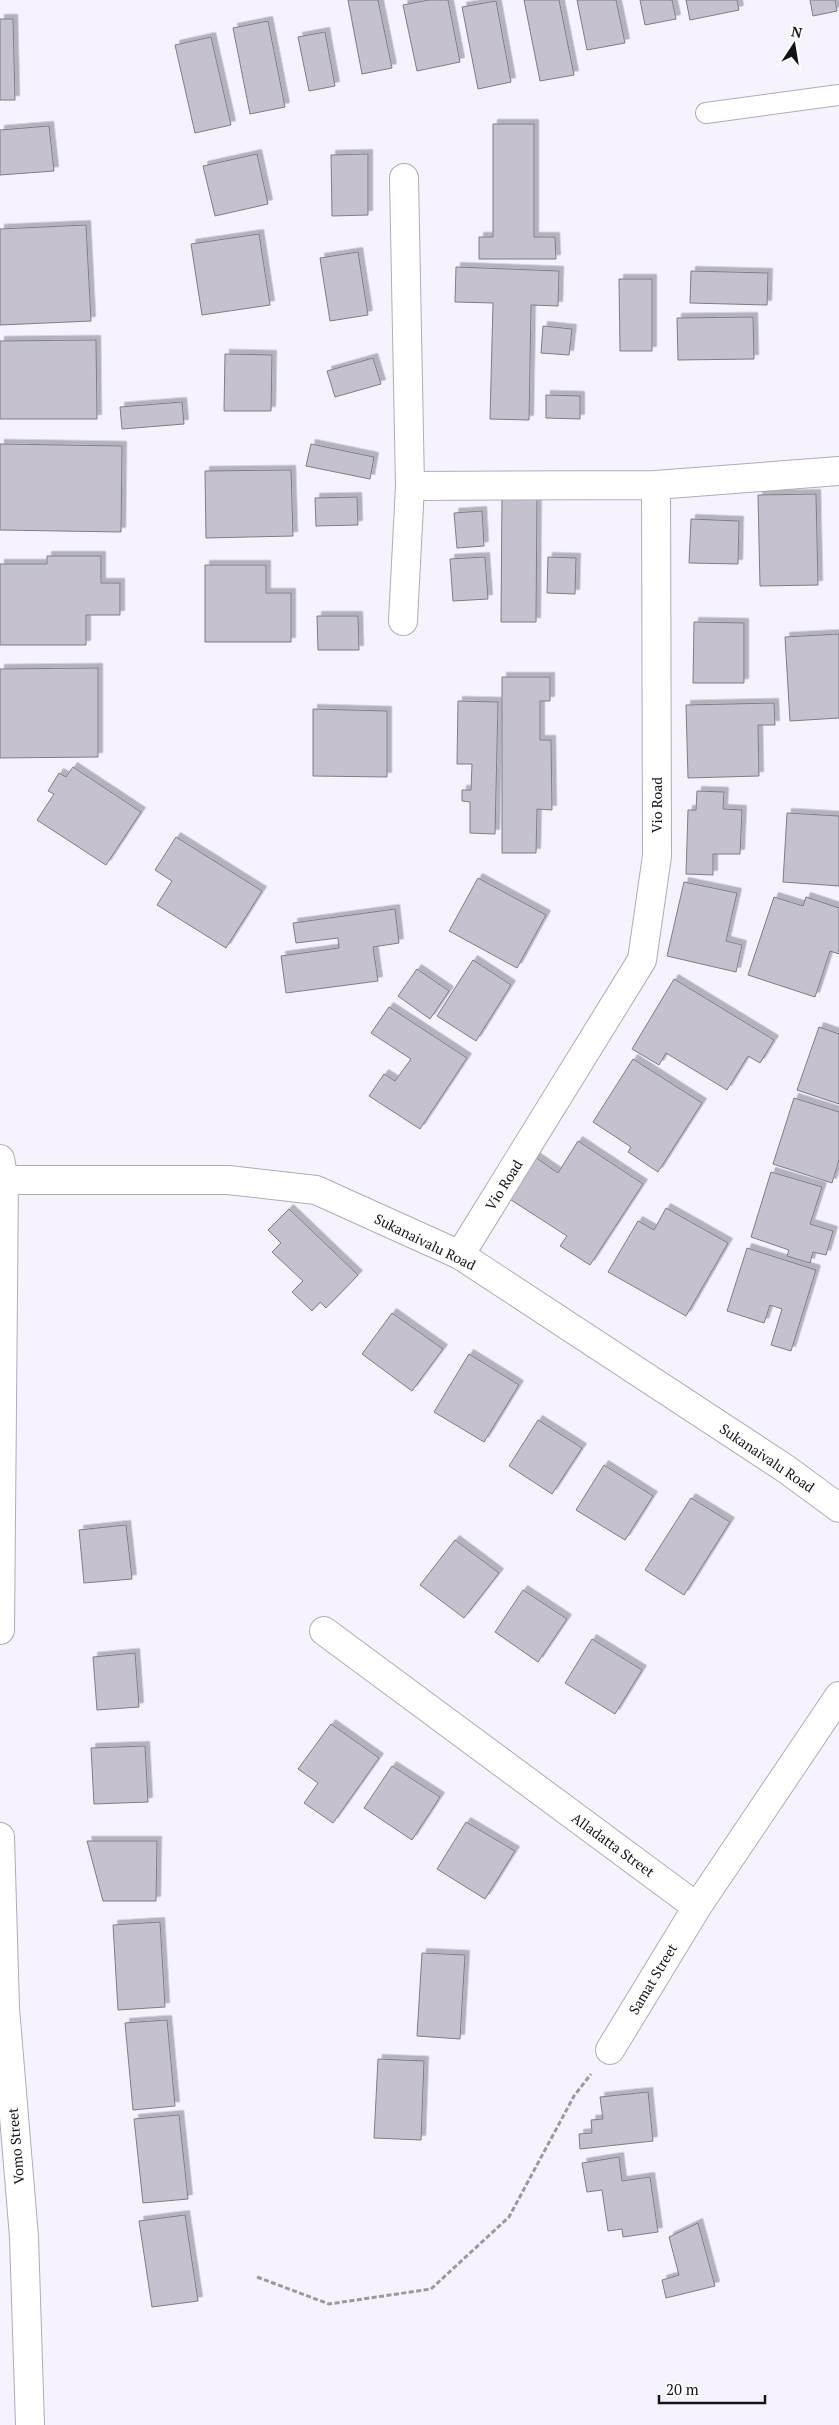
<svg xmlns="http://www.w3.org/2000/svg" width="839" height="2425" viewBox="0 0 839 2425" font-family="'PT Serif',serif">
	<defs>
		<filter id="shadow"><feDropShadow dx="4.5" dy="-4.5" stdDeviation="0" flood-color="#0004"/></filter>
	</defs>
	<rect width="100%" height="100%" fill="#f6f3ff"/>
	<path fill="#c5c1cf" stroke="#7f7c89" filter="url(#shadow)" d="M 348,0 L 378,0 L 392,68 L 362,74 Z
		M 429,0 L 448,0 L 460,62 L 417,71 L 403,5 Z
		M 524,0 L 559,0 L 574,75 L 540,81 Z
		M 577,0 L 616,0 L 625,43 L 587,50 Z
		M 640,0 L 672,0 L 676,19 L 645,25 Z
		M 686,0 L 737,0 L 739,10 L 690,20 Z
		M 810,0 L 835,0 L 837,11 L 813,16 Z
		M 496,1 L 511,82 L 478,89 L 462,7 Z
		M 0,19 L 13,19 L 15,100 L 0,100 Z
		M 268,21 L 285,107 L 250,114 L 233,28 Z
		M 325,32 L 335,86 L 309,91 L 298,37 Z
		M 211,37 L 231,125 L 195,133 L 175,45 Z
		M 493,124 L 534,124 L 534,237 L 555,237 L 556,259 L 479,259 L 479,237 L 493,237 Z
		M 49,126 L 54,171 L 0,175 L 0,130 Z
		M 257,154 L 268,204 L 215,216 L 203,166 Z
		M 368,154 L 368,215 L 332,216 L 331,155 Z
		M 86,225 L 91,321 L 0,325 L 0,229 Z
		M 259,234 L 270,305 L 202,315 L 191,244 Z
		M 358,252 L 368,315 L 330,321 L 320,258 Z
		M 456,267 L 559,271 L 558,306 L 531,305 L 529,420 L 490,419 L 493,303 L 455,302 Z
		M 691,271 L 768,273 L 767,305 L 690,303 Z
		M 619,279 L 652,279 L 652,351 L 620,351 Z
		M 753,317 L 754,359 L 678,360 L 677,318 Z
		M 543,326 L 572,329 L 569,355 L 541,353 Z
		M 96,340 L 97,419 L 0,419 L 0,341 Z
		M 225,354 L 272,355 L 271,411 L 224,411 Z
		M 373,358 L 381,384 L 335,397 L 327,371 Z
		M 546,395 L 580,396 L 580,419 L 546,418 Z
		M 182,402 L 184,424 L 122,429 L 120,407 Z
		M 0,444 L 122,446 L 121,532 L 0,530 Z
		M 311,444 L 374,457 L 370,479 L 306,466 Z
		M 291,470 L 293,536 L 206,538 L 205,471 Z
		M 502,493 L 537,493 L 536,622 L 501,622 Z
		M 816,494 L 818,585 L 760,586 L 758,495 Z
		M 357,497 L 358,525 L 316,526 L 315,498 Z
		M 482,511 L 484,546 L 457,548 L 454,513 Z
		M 691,519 L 739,521 L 738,564 L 689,563 Z
		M 47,556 L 101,556 L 101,583 L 120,583 L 120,615 L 86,615 L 86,645 L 0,645 L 0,564 L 47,564 Z
		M 485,557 L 488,599 L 453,601 L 450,559 Z
		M 548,557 L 576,558 L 575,594 L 547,593 Z
		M 205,565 L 266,565 L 266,593 L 291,593 L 291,642 L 205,642 Z
		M 317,616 L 358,616 L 359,650 L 318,650 Z
		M 694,622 L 744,623 L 744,683 L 693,683 Z
		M 839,634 L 839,718 L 790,721 L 785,637 Z
		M 98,668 L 98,757 L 0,758 L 0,669 Z
		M 502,677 L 550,677 L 550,701 L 540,701 L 540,740 L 551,740 L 552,810 L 537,809 L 536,853 L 502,853 Z
		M 458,701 L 498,702 L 495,834 L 470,833 L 470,802 L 462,801 L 462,790 L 471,790 L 472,764 L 457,764 Z
		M 774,703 L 775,725 L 758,725 L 759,776 L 688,778 L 686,705 Z
		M 313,709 L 387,711 L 387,777 L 313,776 Z
		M 73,767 L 141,812 L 106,865 L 37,820 L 54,794 L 48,791 L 59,773 L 66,777 Z
		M 697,791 L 724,792 L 723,809 L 742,810 L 740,854 L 713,854 L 713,875 L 686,874 L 688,810 L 696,810 Z
		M 787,813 L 839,816 L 839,886 L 783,882 Z
		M 176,837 L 262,891 L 226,948 L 157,905 L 172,881 L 155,870 Z
		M 478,878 L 546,915 L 517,968 L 449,931 Z
		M 684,882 L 737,893 L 726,941 L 742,945 L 736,972 L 667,956 Z
		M 774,897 L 803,906 L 806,897 L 839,908 L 839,954 L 830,951 L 815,997 L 748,975 Z
		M 395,909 L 399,943 L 373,947 L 378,981 L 286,993 L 281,956 L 339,948 L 338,938 L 296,943 L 293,923 Z
		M 473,960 L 511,985 L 476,1041 L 437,1016 Z
		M 417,969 L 449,991 L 430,1019 L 398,996 Z
		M 674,979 L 774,1040 L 760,1063 L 748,1056 L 727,1090 L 666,1053 L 659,1065 L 632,1049 Z
		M 389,1007 L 467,1058 L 420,1129 L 369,1096 L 384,1074 L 395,1081 L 411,1059 L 371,1033 Z
		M 819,1027 L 839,1034 L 839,1104 L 797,1090 Z
		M 633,1059 L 702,1103 L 658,1172 L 628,1152 L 631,1147 L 593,1122 Z
		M 794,1098 L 839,1112 L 839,1160 L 832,1183 L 773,1164 Z
		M 578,1141 L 643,1184 L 590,1265 L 560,1246 L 567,1236 L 508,1198 L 535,1157 L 558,1173 Z
		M 771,1172 L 822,1187 L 810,1224 L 833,1231 L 826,1255 L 813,1252 L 810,1263 L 787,1256 L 789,1250 L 751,1237 Z
		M 666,1208 L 728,1243 L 686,1316 L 608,1272 L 638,1221 L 654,1230 Z
		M 289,1209 L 358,1275 L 326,1308 L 320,1302 L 312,1311 L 292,1292 L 303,1281 L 272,1252 L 281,1243 L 268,1230 Z
		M 747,1248 L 816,1270 L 791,1351 L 771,1345 L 782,1309 L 770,1305 L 764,1323 L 727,1311 Z
		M 392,1313 L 443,1349 L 412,1391 L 362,1354 Z
		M 469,1354 L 519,1385 L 484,1442 L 434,1412 Z
		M 538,1420 L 582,1448 L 552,1494 L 509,1466 Z
		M 604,1465 L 653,1496 L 625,1540 L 576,1510 Z
		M 691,1498 L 730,1522 L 684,1595 L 645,1570 Z
		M 126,1525 L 132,1579 L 84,1583 L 79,1530 Z
		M 455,1540 L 499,1573 L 464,1618 L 420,1585 Z
		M 523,1590 L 567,1619 L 538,1662 L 495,1632 Z
		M 592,1639 L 642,1670 L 615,1714 L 565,1683 Z
		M 135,1653 L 139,1707 L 97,1710 L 93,1657 Z
		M 331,1724 L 379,1758 L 333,1823 L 304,1803 L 318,1783 L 298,1769 Z
		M 145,1746 L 148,1802 L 94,1804 L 91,1748 Z
		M 392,1766 L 440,1797 L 412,1840 L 364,1808 Z
		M 466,1822 L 515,1851 L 485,1899 L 437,1869 Z
		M 87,1841 L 157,1841 L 156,1901 L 103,1901 Z
		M 160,1922 L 165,2007 L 118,2010 L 113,1925 Z
		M 422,1953 L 465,1955 L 460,2039 L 417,2036 Z
		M 167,2020 L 175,2106 L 133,2110 L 125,2023 Z
		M 378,2059 L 424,2061 L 421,2140 L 374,2138 Z
		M 648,2092 L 653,2141 L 580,2149 L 579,2134 L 592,2133 L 591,2120 L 603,2119 L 600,2097 Z
		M 179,2115 L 188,2199 L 143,2203 L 134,2119 Z
		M 619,2157 L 622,2181 L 650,2177 L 658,2232 L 623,2237 L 622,2229 L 608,2231 L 602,2190 L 587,2192 L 582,2163 Z
		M 185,2215 L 198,2301 L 152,2307 L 139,2221 Z
		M 698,2223 L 715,2286 L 666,2298 L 662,2280 L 679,2275 L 669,2237 Z"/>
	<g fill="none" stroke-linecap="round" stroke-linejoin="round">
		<defs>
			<path id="lane" d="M 706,113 L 839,95"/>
			<path id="street" d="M 410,486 L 656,485
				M 403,621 L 410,486 L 404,178
				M 460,1255 L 642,960 L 657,856 L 656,485 L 839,471
				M 324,1631 L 697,1907 L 839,1696
				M 610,2050 L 697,1907"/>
			<path id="secondary" d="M 0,1159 L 4,1180 L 0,1630
				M 4,1180 L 228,1180 L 316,1190 L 460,1255 L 786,1469 L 839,1508
				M 0,1837 L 5,2008 L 24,2237 L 30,2425"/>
		</defs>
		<use href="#lane" stroke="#afacb9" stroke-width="22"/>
		<use href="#street" stroke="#afacb9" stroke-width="30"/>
		<use href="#secondary" stroke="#afacb9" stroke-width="30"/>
		<path stroke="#9a98a1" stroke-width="3" stroke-dasharray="5 2.5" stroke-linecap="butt" d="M 257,2277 L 329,2304 L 431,2289 L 509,2217 L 574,2096 L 591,2074"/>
		<use href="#lane" stroke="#fff" stroke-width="20"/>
		<use href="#street" stroke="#fff" stroke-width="28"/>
		<use href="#secondary" stroke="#fff" stroke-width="28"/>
	</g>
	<g text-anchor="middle" stroke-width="5" stroke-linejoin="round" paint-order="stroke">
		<g font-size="14" fill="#141318" stroke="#fff">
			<text transform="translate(657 805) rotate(-90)" y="5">Vio Road</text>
			<text transform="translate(504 1185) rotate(-58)" y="5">Vio Road</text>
			<text transform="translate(425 1242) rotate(26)" y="5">Sukanaivalu Road</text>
			<text transform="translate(767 1458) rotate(34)" y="5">Sukanaivalu Road</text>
			<text transform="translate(613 1845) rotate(36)" y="5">Alladatta Street</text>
			<text transform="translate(653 1979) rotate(-59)" y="5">Samat Street</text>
			<text transform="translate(16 2146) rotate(-95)" y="5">Vomo Street</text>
		</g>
	</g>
	<g transform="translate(794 45) rotate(12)" stroke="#ffffff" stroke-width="4" paint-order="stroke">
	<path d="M0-4L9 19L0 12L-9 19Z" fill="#141318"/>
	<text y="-8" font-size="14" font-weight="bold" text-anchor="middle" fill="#141318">N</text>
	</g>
	<path d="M659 2395v8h106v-8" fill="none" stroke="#141318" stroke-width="2.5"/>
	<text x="666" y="2395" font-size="15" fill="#141318" stroke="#ffffff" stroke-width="4" paint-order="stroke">20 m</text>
</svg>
